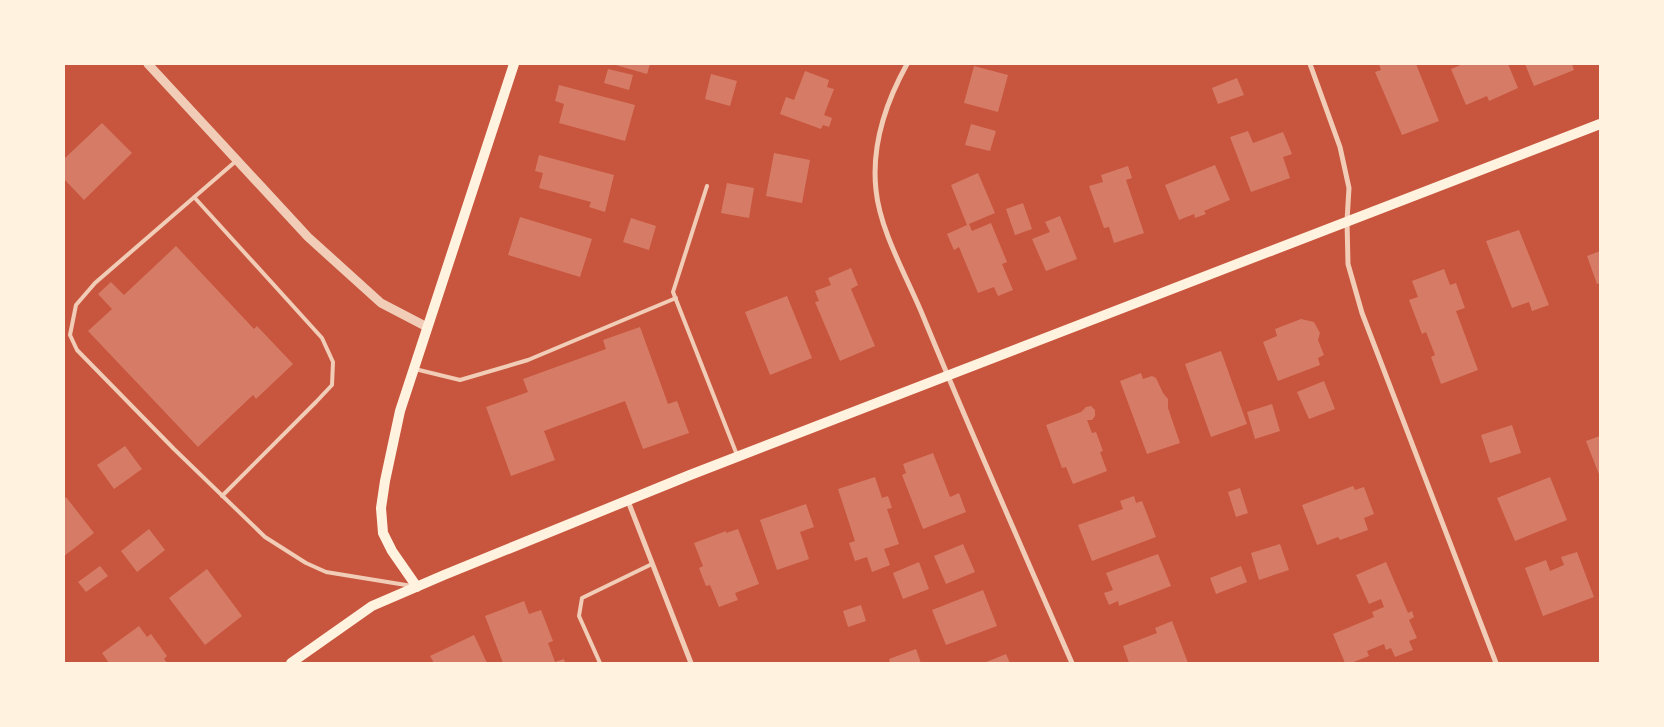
<svg xmlns="http://www.w3.org/2000/svg" width="1664" height="727" viewBox="0 0 1664 727" font-family="Signika,sans-serif">
	<rect width="100%" height="100%" fill="#c8553d"/>
	<path fill="#d67c66" d="M 612,64 L 650,64 L 647,74 Z
		M 1379,64 L 1416,64 L 1439,121 L 1402,135 L 1375,72 L 1381,70 Z
		M 1463,64 L 1508,64 L 1518,88 L 1489,101 L 1487,96 L 1466,105 L 1451,69 Z
		M 1525,64 L 1572,64 L 1574,70 L 1534,86 Z
		M 974,66 L 1008,75 L 998,112 L 964,103 Z
		M 608,69 L 633,75 L 629,90 L 604,83 Z
		M 805,71 L 829,80 L 827,87 L 834,89 L 824,115 L 832,118 L 829,127 L 823,125 L 821,129 L 780,114 L 786,97 L 794,100 Z
		M 711,74 L 737,81 L 730,106 L 705,99 Z
		M 1237,78 L 1244,95 L 1218,104 L 1212,88 Z
		M 559,85 L 635,105 L 625,141 L 559,123 L 564,104 L 555,101 Z
		M 102,123 L 132,153 L 84,200 L 64,179 L 64,159 Z
		M 971,124 L 996,131 L 990,151 L 965,145 Z
		M 1248,131 L 1253,143 L 1283,132 L 1292,154 L 1283,157 L 1290,178 L 1251,192 L 1230,137 Z
		M 774,153 L 810,160 L 802,203 L 766,196 Z
		M 539,155 L 614,175 L 605,212 L 589,207 L 591,202 L 539,188 L 543,173 L 535,171 Z
		M 1215,165 L 1230,200 L 1204,211 L 1206,214 L 1195,218 L 1194,214 L 1179,220 L 1165,185 Z
		M 1128,166 L 1132,178 L 1126,180 L 1144,233 L 1114,243 L 1109,227 L 1104,228 L 1089,186 L 1103,182 L 1101,175 Z
		M 978,173 L 995,213 L 969,224 L 972,231 L 991,223 L 1007,262 L 1002,264 L 1013,290 L 998,296 L 994,287 L 978,293 L 959,247 L 954,250 L 947,234 L 967,225 L 951,185 Z
		M 727,183 L 754,188 L 749,218 L 721,213 Z
		M 1023,203 L 1032,229 L 1015,235 L 1006,209 Z
		M 1060,216 L 1077,259 L 1046,271 L 1032,239 L 1050,232 L 1045,222 Z
		M 520,217 L 592,239 L 580,277 L 508,255 Z
		M 631,218 L 656,226 L 649,250 L 623,242 Z
		M 1519,230 L 1549,305 L 1532,311 L 1529,302 L 1512,308 L 1486,241 Z
		M 176,246 L 254,329 L 257,326 L 293,364 L 256,399 L 253,395 L 198,447 L 88,331 L 112,309 L 98,294 L 111,282 L 124,295 Z
		M 1600,251 L 1600,283 L 1597,284 L 1587,256 Z
		M 851,268 L 858,285 L 851,289 L 875,346 L 840,361 L 815,302 L 819,301 L 815,291 L 831,285 L 828,278 Z
		M 1444,269 L 1450,285 L 1456,283 L 1465,308 L 1456,311 L 1478,370 L 1441,384 L 1431,357 L 1435,355 L 1426,332 L 1422,334 L 1409,300 L 1418,297 L 1412,281 Z
		M 787,296 L 812,358 L 770,375 L 745,312 Z
		M 1301,319 L 1314,322 L 1320,333 L 1318,340 L 1324,355 L 1318,358 L 1320,365 L 1278,381 L 1263,342 L 1277,336 L 1275,329 Z
		M 640,327 L 668,404 L 677,401 L 689,433 L 643,449 L 625,401 L 544,431 L 555,460 L 511,476 L 486,407 L 528,392 L 523,379 L 606,349 L 603,340 Z
		M 1221,351 L 1247,424 L 1211,437 L 1185,364 Z
		M 1141,373 L 1143,379 L 1152,376 L 1156,378 L 1163,393 L 1168,399 L 1168,408 L 1180,443 L 1147,454 L 1120,381 Z
		M 1324,381 L 1335,409 L 1309,419 L 1297,392 Z
		M 1272,404 L 1280,431 L 1255,439 L 1247,412 Z
		M 1091,406 L 1095,410 L 1095,416 L 1092,420 L 1087,420 L 1092,433 L 1096,432 L 1103,451 L 1100,452 L 1107,471 L 1073,484 L 1066,467 L 1062,468 L 1046,425 L 1081,412 L 1086,407 Z
		M 1512,425 L 1521,453 L 1490,463 L 1481,435 Z
		M 1600,436 L 1600,477 L 1586,441 Z
		M 125,446 L 142,469 L 114,489 L 97,465 Z
		M 933,453 L 950,497 L 959,493 L 966,512 L 923,529 L 902,475 L 906,473 L 903,464 Z
		M 875,477 L 882,498 L 888,496 L 892,508 L 887,509 L 899,544 L 884,549 L 890,565 L 872,572 L 867,557 L 855,561 L 849,543 L 855,541 L 838,489 Z
		M 1550,477 L 1567,520 L 1515,541 L 1497,498 Z
		M 1353,486 L 1355,490 L 1364,487 L 1374,514 L 1364,518 L 1368,530 L 1340,540 L 1338,537 L 1317,545 L 1302,505 Z
		M 1240,488 L 1248,513 L 1236,517 L 1228,492 Z
		M 1134,496 L 1136,503 L 1142,501 L 1156,537 L 1092,561 L 1078,525 L 1123,509 L 1120,501 Z
		M 66,497 L 94,533 L 64,556 L 64,499 Z
		M 806,504 L 814,527 L 800,532 L 809,559 L 777,570 L 760,520 Z
		M 149,529 L 165,550 L 137,572 L 121,551 Z
		M 738,529 L 759,584 L 735,593 L 738,600 L 719,607 L 710,585 L 706,586 L 699,568 L 703,566 L 694,543 L 726,531 L 726,533 Z
		M 963,544 L 975,572 L 946,584 L 934,556 Z
		M 1280,544 L 1289,570 L 1259,580 L 1251,553 Z
		M 1577,552 L 1594,597 L 1543,616 L 1525,568 L 1546,560 L 1550,571 L 1564,565 L 1561,557 Z
		M 1158,554 L 1171,586 L 1119,606 L 1118,601 L 1109,605 L 1104,593 L 1113,590 L 1106,573 Z
		M 919,562 L 929,589 L 903,599 L 893,573 Z
		M 1386,562 L 1408,613 L 1412,611 L 1414,617 L 1409,620 L 1417,638 L 1409,641 L 1413,650 L 1395,657 L 1391,648 L 1386,650 L 1384,644 L 1367,651 L 1369,656 L 1351,663 L 1345,663 L 1333,634 L 1374,617 L 1372,612 L 1384,607 L 1381,599 L 1369,604 L 1356,575 Z
		M 100,566 L 108,576 L 86,592 L 78,582 Z
		M 1241,566 L 1247,582 L 1216,594 L 1210,578 Z
		M 207,569 L 242,616 L 205,645 L 169,598 Z
		M 983,590 L 997,626 L 946,645 L 932,610 Z
		M 524,601 L 529,614 L 541,610 L 553,641 L 548,643 L 555,662 L 564,659 L 565,663 L 503,663 L 485,616 Z
		M 861,605 L 866,621 L 848,627 L 843,611 Z
		M 1172,621 L 1188,663 L 1129,663 L 1123,646 L 1157,633 L 1155,628 Z
		M 139,626 L 147,637 L 151,634 L 167,656 L 164,659 L 167,663 L 109,663 L 102,653 Z
		M 474,635 L 487,663 L 434,663 L 430,656 Z
		M 916,649 L 921,663 L 890,663 L 889,659 Z
		M 1006,654 L 1010,663 L 984,663 Z"/>
	<g fill="none" stroke-linecap="round" stroke-linejoin="round">
		<path stroke="#f1ccb7" stroke-width="4" d="M 236,161 L 95,283 L 76,305 L 70,335 L 77,350 L 174,449 L 265,537 L 306,563 L 326,572 L 412,586
			M 707,186 L 673,292 L 737,455
			M 194,197 L 322,338 L 333,362 L 332,385 L 316,402 L 222,496
			M 415,369 L 460,380 L 528,360 L 676,298
			M 600,663 L 579,616 L 582,598 L 652,564"/>
		<path stroke="#f1ccb7" stroke-width="5" d="M 907,64 C 886,102 871,145 876,190 C 880,231 907,277 923,316 C 971,433 1022,548 1072,663
			M 1310,64 L 1340,147 L 1349,188 L 1347,221 L 1348,264 L 1362,313 L 1496,663
			M 628,501 L 691,663"/>
		<path stroke="#f1ccb7" stroke-width="9" d="M 148,64 L 308,237 L 381,303 L 427,327"/>
		<path stroke="#fff3e0" stroke-width="10" d="M 417,587 L 392,551 L 383,533 L 381,508 L 385,481 L 400,411 L 514,64
			M 291,663 L 372,606 L 444,575 L 690,475 L 1600,124"/>
	</g>
	<rect width="1664" height="727" fill="none" stroke="#fff3e0" stroke-width="130"/>
</svg>
